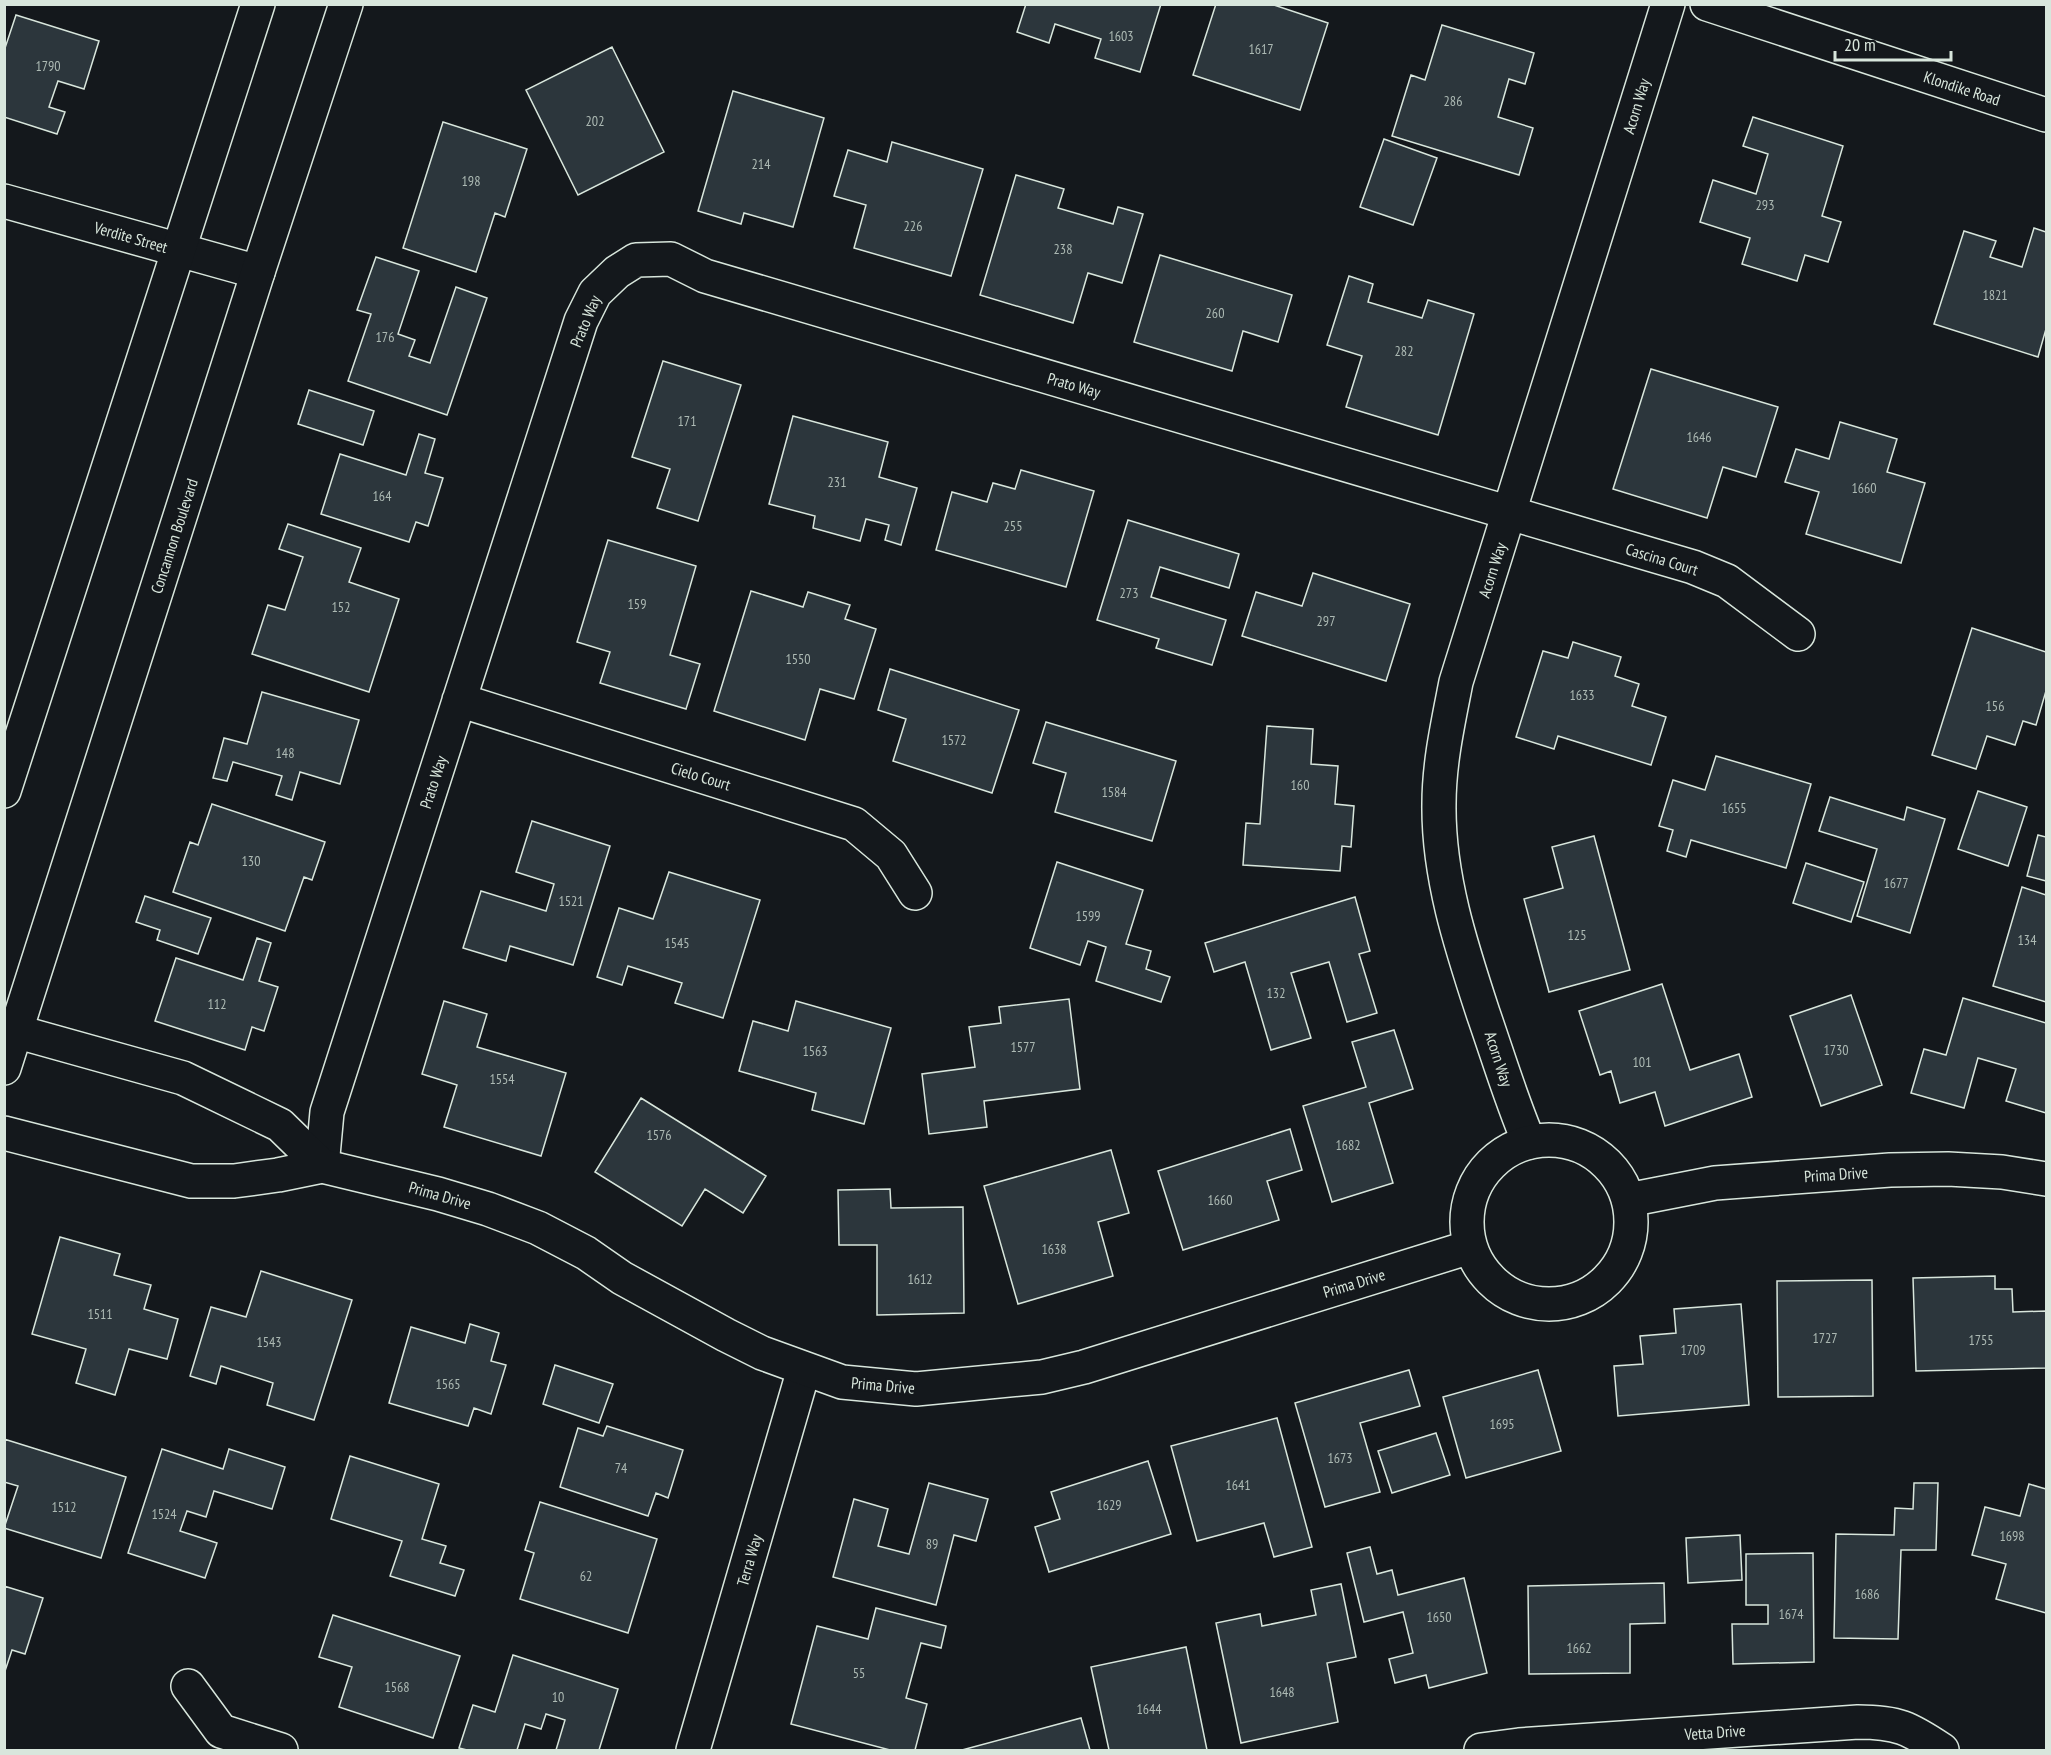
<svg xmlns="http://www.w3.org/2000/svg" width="2051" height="1755" viewBox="0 0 2051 1755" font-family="'PT Sans Narrow',sans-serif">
	<rect width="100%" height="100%" fill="#14181c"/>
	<path fill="#2c363c" stroke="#d8e6dc" stroke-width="1.5" d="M 1026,4 L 1161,4 L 1140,72 L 1095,58 L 1101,39 L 1055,24 L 1049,43 L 1017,32 Z
		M 1216,4 L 1271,4 L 1328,23 L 1300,110 L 1193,75 Z
		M 16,15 L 99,41 L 84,89 L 58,81 L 49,107 L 65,112 L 57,134 L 4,117 L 4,51 Z
		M 1442,25 L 1534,53 L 1525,84 L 1509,79 L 1498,117 L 1533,128 L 1519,175 L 1392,136 L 1411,75 L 1425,80 Z
		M 612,47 L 664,152 L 578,195 L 526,90 Z
		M 733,91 L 824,118 L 793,227 L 744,213 L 741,224 L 698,211 Z
		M 1753,117 L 1843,146 L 1822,216 L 1841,222 L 1828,262 L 1805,255 L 1797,281 L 1742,264 L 1750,238 L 1700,222 L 1713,180 L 1756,194 L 1768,154 L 1743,146 Z
		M 443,122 L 527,149 L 505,217 L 495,213 L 476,272 L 403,248 Z
		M 1384,139 L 1437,158 L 1413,225 L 1360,207 Z
		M 892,142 L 983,169 L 951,276 L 854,248 L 866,205 L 834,196 L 848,150 L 887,162 Z
		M 1016,175 L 1064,189 L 1058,208 L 1113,224 L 1118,207 L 1143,214 L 1122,283 L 1088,273 L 1073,323 L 980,295 Z
		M 2034,228 L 2046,232 L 2046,329 L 2038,357 L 1934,324 L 1964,231 L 1996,241 L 1990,257 L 2022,267 Z
		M 1160,255 L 1292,295 L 1278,342 L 1243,331 L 1232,371 L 1134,342 Z
		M 376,257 L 419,271 L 398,334 L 415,340 L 409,356 L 430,363 L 456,287 L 487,298 L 447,415 L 348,381 L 371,314 L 357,310 Z
		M 1349,276 L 1373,284 L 1368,302 L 1422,318 L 1428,300 L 1474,314 L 1438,435 L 1346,407 L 1362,356 L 1327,345 Z
		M 663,361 L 741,385 L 698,521 L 657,508 L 670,469 L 632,457 Z
		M 1651,369 L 1778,407 L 1756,477 L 1723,467 L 1707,518 L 1613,489 Z
		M 309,390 L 374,411 L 363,445 L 298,424 Z
		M 793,416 L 888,442 L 879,477 L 917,488 L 901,545 L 885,540 L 889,525 L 866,519 L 860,541 L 813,528 L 815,516 L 769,504 Z
		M 1840,422 L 1897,439 L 1887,472 L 1925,483 L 1901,563 L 1806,534 L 1819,492 L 1785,482 L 1796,449 L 1829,459 Z
		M 419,434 L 435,439 L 425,473 L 443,478 L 428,526 L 416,522 L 409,542 L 321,514 L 340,454 L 406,475 Z
		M 1021,470 L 1094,491 L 1066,587 L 936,550 L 952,492 L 987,502 L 993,483 L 1015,489 Z
		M 1128,520 L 1239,554 L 1229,588 L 1160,567 L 1151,597 L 1226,620 L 1212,665 L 1156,648 L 1159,639 L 1097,620 Z
		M 288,524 L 361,548 L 349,582 L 399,599 L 369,692 L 252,654 L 268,605 L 285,610 L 303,557 L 279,549 Z
		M 608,540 L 696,566 L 670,655 L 700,664 L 686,709 L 600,683 L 610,652 L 577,642 Z
		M 1313,573 L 1410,604 L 1386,681 L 1242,636 L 1256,592 L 1302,606 Z
		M 751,591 L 803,607 L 808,592 L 850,605 L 845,619 L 876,629 L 854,699 L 820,689 L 805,740 L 714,711 Z
		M 1972,628 L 2046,652 L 2046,691 L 2036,725 L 2023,721 L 2015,745 L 1987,736 L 1976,769 L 1932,755 Z
		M 1573,642 L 1621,657 L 1615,676 L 1639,684 L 1632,706 L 1666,717 L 1651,765 L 1558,736 L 1554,749 L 1516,737 L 1543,651 L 1568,658 Z
		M 890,669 L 1019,710 L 992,793 L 893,761 L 906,719 L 878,710 Z
		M 262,692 L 359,720 L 340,784 L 300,772 L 292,800 L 276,795 L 282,776 L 233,762 L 227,781 L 213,778 L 224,738 L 247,744 Z
		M 1046,722 L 1176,761 L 1152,841 L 1055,812 L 1066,773 L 1033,763 Z
		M 1267,726 L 1313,729 L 1311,764 L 1338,766 L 1335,804 L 1354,806 L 1351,847 L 1342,846 L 1340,871 L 1243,865 L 1246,823 L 1260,824 Z
		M 1716,756 L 1811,784 L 1786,868 L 1691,840 L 1686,857 L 1667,851 L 1673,830 L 1659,826 L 1673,780 L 1705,790 Z
		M 1978,791 L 2027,807 L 2008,866 L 1958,849 Z
		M 1830,797 L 1904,820 L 1907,807 L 1945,819 L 1910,933 L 1857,916 L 1877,849 L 1819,831 Z
		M 212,804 L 325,842 L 312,880 L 304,877 L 285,931 L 173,892 L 190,842 L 198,845 Z
		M 532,821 L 610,846 L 573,965 L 510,946 L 506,961 L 463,948 L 481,891 L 546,911 L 554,884 L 516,872 Z
		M 2038,835 L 2046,837 L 2046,881 L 2027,876 Z
		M 1594,836 L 1630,970 L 1549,992 L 1524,899 L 1563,888 L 1552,847 Z
		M 1057,862 L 1143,890 L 1126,944 L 1151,951 L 1146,969 L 1170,977 L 1161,1002 L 1096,981 L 1106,947 L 1088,941 L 1080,965 L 1030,948 Z
		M 1806,863 L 1864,882 L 1851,922 L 1793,903 Z
		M 669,872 L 760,900 L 723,1018 L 675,1003 L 682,983 L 628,966 L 622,985 L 597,977 L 619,908 L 653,919 Z
		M 2022,887 L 2046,895 L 2046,1002 L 1993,986 Z
		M 145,896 L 211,918 L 198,954 L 157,940 L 160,930 L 136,922 Z
		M 1355,897 L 1370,951 L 1359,954 L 1377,1013 L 1347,1022 L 1329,962 L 1291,973 L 1311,1038 L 1271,1050 L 1245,962 L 1214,972 L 1205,943 Z
		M 257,938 L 271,943 L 259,981 L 278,987 L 264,1031 L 252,1027 L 245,1050 L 155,1021 L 176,958 L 243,980 Z
		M 1662,984 L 1690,1070 L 1739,1054 L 1752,1097 L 1665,1126 L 1655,1092 L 1620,1103 L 1611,1071 L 1600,1075 L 1579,1011 Z
		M 1851,995 L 1882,1085 L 1821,1106 L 1790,1016 Z
		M 1963,998 L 2046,1023 L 2046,1113 L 2006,1101 L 2016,1069 L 1978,1058 L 1964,1108 L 1911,1093 L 1924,1049 L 1946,1055 Z
		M 1069,999 L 1080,1089 L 984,1101 L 987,1127 L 929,1134 L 922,1074 L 975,1067 L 969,1027 L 1001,1023 L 999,1007 Z
		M 444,1001 L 487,1014 L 477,1047 L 566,1073 L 541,1156 L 444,1127 L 457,1085 L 422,1074 Z
		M 796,1001 L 891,1028 L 864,1124 L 812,1110 L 816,1093 L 739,1071 L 753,1021 L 788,1031 Z
		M 1394,1030 L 1413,1089 L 1369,1103 L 1393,1183 L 1332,1202 L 1303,1106 L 1366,1087 L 1352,1042 Z
		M 641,1098 L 766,1176 L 743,1213 L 705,1189 L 682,1226 L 595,1172 Z
		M 1290,1129 L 1302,1170 L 1267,1181 L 1279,1220 L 1183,1250 L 1158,1171 Z
		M 1111,1150 L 1129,1213 L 1098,1222 L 1113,1276 L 1018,1304 L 984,1186 Z
		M 890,1189 L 891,1208 L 963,1207 L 964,1313 L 877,1315 L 877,1245 L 839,1245 L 838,1190 Z
		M 60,1237 L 120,1254 L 114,1275 L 151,1285 L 144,1309 L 178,1319 L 167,1359 L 129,1349 L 115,1395 L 76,1383 L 86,1349 L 32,1334 Z
		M 261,1271 L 352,1300 L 314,1420 L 267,1405 L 273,1383 L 221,1366 L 216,1384 L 190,1376 L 211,1307 L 246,1317 Z
		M 1995,1276 L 1995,1289 L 2012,1289 L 2013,1312 L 2046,1311 L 2046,1368 L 1916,1371 L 1913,1278 Z
		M 1872,1280 L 1873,1396 L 1778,1397 L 1777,1281 Z
		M 1741,1304 L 1749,1405 L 1618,1416 L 1614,1366 L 1643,1364 L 1640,1336 L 1676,1333 L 1674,1309 Z
		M 470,1324 L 499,1333 L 491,1361 L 506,1365 L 491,1414 L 474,1408 L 468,1426 L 389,1403 L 411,1327 L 465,1343 Z
		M 555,1365 L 613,1384 L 599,1423 L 543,1404 Z
		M 1409,1370 L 1420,1406 L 1360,1423 L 1380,1492 L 1325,1507 L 1295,1403 Z
		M 1538,1370 L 1561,1451 L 1466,1478 L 1443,1397 Z
		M 1277,1418 L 1312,1547 L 1274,1557 L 1264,1523 L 1197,1541 L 1171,1446 Z
		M 607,1426 L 683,1450 L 668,1498 L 656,1493 L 648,1516 L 560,1487 L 578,1428 L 603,1436 Z
		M 1436,1433 L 1450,1475 L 1392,1493 L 1378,1451 Z
		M 4,1439 L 126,1477 L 101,1558 L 4,1528 L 18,1486 L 4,1482 Z
		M 162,1449 L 223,1469 L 229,1449 L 285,1467 L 272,1509 L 214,1491 L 206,1517 L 187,1511 L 180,1531 L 217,1543 L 205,1578 L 128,1553 Z
		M 350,1456 L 439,1484 L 422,1539 L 446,1546 L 440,1563 L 464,1570 L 455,1596 L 390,1576 L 402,1541 L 331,1519 Z
		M 1148,1461 L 1171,1534 L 1049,1572 L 1035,1527 L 1060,1519 L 1051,1492 Z
		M 929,1483 L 988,1499 L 976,1541 L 954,1535 L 936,1605 L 833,1577 L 854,1499 L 888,1509 L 878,1546 L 909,1554 Z
		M 1914,1483 L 1938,1483 L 1936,1550 L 1901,1550 L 1898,1639 L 1834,1638 L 1836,1534 L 1894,1535 L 1895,1508 L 1913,1509 Z
		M 2029,1484 L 2046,1489 L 2046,1613 L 1996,1599 L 2006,1564 L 1972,1555 L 1985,1507 L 2020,1516 Z
		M 540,1502 L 657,1539 L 628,1633 L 520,1599 L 534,1553 L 525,1550 Z
		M 1740,1535 L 1742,1580 L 1688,1583 L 1686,1538 Z
		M 1370,1547 L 1377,1574 L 1392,1570 L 1398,1595 L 1464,1578 L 1487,1673 L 1429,1688 L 1426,1675 L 1395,1683 L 1389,1659 L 1413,1653 L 1403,1612 L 1364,1622 L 1347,1553 Z
		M 1813,1553 L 1814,1662 L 1733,1664 L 1732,1624 L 1768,1624 L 1768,1605 L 1746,1605 L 1746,1554 Z
		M 1664,1583 L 1665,1623 L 1630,1624 L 1630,1673 L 1529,1674 L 1528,1586 Z
		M 1341,1584 L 1356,1657 L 1327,1663 L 1338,1722 L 1241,1743 L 1216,1623 L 1260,1614 L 1262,1626 L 1316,1615 L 1311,1590 Z
		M 4,1586 L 43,1598 L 25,1654 L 12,1650 L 4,1674 Z
		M 876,1608 L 946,1626 L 941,1648 L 921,1643 L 906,1698 L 927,1704 L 915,1750 L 890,1750 L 791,1724 L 817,1626 L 868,1639 Z
		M 333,1615 L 460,1656 L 433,1738 L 339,1707 L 352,1667 L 319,1657 Z
		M 1186,1647 L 1207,1750 L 1109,1750 L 1091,1667 Z
		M 513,1655 L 618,1689 L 599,1750 L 556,1750 L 565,1720 L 546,1714 L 541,1729 L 525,1724 L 517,1750 L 467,1750 L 459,1748 L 473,1705 L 495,1712 Z
		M 1081,1718 L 1090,1750 L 962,1750 Z"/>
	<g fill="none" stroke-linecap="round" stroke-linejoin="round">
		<defs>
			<path id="street" d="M 1707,4 L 2046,115
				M 4,201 L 258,272
				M 459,700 L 854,824 L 891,855 L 915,893
				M 1529,1142 C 1511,1100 1498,1056 1483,1013 C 1461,946 1438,876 1439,804 C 1439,763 1448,723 1456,682 L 1668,4
				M 322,1166 L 327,1112 L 581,321 L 595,293 L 617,272 L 636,260 L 671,259 L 705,276 L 1693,567 L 1727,581 L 1798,634
				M 188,1686 L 221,1731 L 281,1750
				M 693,1750 L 804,1369
				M 1481,1750 L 1519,1745 L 1858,1722 C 1898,1722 1909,1728 1942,1750"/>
			<path id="secondary" d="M 4,791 L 258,4
				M 4,1028 L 183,1078 L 280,1125 L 322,1166
				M 4,1068 L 258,272 L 346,4
				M 4,1133 L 191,1181 L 234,1181 L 278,1175 L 322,1166 L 438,1194 L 488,1209 L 538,1228 L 586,1253 L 622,1278 L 726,1335 L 762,1353 L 842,1382 L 916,1389 L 1042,1377 L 1084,1367 L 1470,1247
				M1467 1222a82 82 0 1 1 164 0a82 82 0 1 1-164 0Z
				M 1628,1200 L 1715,1183 L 1890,1170 L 1948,1169 L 2002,1172 L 2046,1179"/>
		</defs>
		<use href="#street" stroke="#d8e6dc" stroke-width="36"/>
		<use href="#secondary" stroke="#d8e6dc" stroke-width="36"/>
		<use href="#street" stroke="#14181c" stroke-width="33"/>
		<use href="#secondary" stroke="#14181c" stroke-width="33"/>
	</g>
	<g text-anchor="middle" stroke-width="4.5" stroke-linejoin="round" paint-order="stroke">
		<g font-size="14" fill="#adbab4">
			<text x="1121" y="41">1603</text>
			<text x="1261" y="54">1617</text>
			<text x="48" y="71">1790</text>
			<text x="1453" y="106">286</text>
			<text x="595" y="126">202</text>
			<text x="761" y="169">214</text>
			<text x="471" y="186">198</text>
			<text x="1765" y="210">293</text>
			<text x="913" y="231">226</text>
			<text x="1063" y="254">238</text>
			<text x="1995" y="300">1821</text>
			<text x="1215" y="318">260</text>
			<text x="385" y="342">176</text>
			<text x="1404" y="356">282</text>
			<text x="687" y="426">171</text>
			<text x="1699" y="442">1646</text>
			<text x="837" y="487">231</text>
			<text x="1864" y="493">1660</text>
			<text x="382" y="501">164</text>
			<text x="1013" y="531">255</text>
			<text x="1129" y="598">273</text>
			<text x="637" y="609">159</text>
			<text x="341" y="612">152</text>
			<text x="1326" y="626">297</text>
			<text x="798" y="664">1550</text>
			<text x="1582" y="700">1633</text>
			<text x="1995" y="711">156</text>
			<text x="954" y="745">1572</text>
			<text x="285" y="758">148</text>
			<text x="1300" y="790">160</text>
			<text x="1114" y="797">1584</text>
			<text x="1734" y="813">1655</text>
			<text x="251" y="866">130</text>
			<text x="1896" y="888">1677</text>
			<text x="571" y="906">1521</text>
			<text x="1088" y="921">1599</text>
			<text x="1577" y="940">125</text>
			<text x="2027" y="945">134</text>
			<text x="677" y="948">1545</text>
			<text x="1276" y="998">132</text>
			<text x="217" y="1009">112</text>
			<text x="1023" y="1052">1577</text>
			<text x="1836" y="1055">1730</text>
			<text x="815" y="1056">1563</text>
			<text x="1642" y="1067">101</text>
			<text x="502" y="1084">1554</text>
			<text x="659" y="1140">1576</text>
			<text x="1348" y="1150">1682</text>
			<text x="1220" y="1205">1660</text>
			<text x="1054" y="1254">1638</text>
			<text x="920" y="1284">1612</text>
			<text x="100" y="1319">1511</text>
			<text x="1825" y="1343">1727</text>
			<text x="1981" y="1345">1755</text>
			<text x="269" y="1347">1543</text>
			<text x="1693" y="1355">1709</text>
			<text x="448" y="1389">1565</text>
			<text x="1502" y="1429">1695</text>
			<text x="1340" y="1463">1673</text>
			<text x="621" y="1473">74</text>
			<text x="1238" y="1490">1641</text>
			<text x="1109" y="1510">1629</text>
			<text x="64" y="1512">1512</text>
			<text x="164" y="1519">1524</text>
			<text x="2012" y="1541">1698</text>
			<text x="932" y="1549">89</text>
			<text x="586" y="1581">62</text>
			<text x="1867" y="1599">1686</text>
			<text x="1791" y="1619">1674</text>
			<text x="1439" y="1622">1650</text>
			<text x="1579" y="1653">1662</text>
			<text x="859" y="1678">55</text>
			<text x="397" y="1692">1568</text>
			<text x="1282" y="1697">1648</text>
			<text x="558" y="1702">10</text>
			<text x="1149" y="1714">1644</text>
		</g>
		<g font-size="16" fill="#d8e6dc" stroke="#14181c">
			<text transform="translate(1962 88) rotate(18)" y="6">Klondike Road</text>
			<text transform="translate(1636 106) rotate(-73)" y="6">Acorn Way</text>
			<text transform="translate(131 237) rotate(16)" y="6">Verdite Street</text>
			<text transform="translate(585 321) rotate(-67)" y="6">Prato Way</text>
			<text transform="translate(1074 385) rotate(16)" y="6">Prato Way</text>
			<text transform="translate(174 536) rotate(-72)" y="6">Concannon Boulevard</text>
			<text transform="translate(1662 559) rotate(17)" y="6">Cascina Court</text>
			<text transform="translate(1492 570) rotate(-72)" y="6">Acorn Way</text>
			<text transform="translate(701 776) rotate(17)" y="6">Cielo Court</text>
			<text transform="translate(433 782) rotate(-72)" y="6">Prato Way</text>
			<text transform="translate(1499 1059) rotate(72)" y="6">Acorn Way</text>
			<text transform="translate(1836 1174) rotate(-4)" y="6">Prima Drive</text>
			<text transform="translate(440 1195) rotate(16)" y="6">Prima Drive</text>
			<text transform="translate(1354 1283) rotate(-17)" y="6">Prima Drive</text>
			<text transform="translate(883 1385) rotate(5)" y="6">Prima Drive</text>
			<text transform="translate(749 1560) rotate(-74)" y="6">Terra Way</text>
			<text transform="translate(1715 1732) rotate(-4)" y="6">Vetta Drive</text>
		</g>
	</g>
	<rect width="2051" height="1755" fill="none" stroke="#d8e6dc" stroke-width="12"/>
	<path d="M1835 51v9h116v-9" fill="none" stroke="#d8e6dc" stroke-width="3"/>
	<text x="1844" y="51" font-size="18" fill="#d8e6dc" stroke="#14181c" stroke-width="4.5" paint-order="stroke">20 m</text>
</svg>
